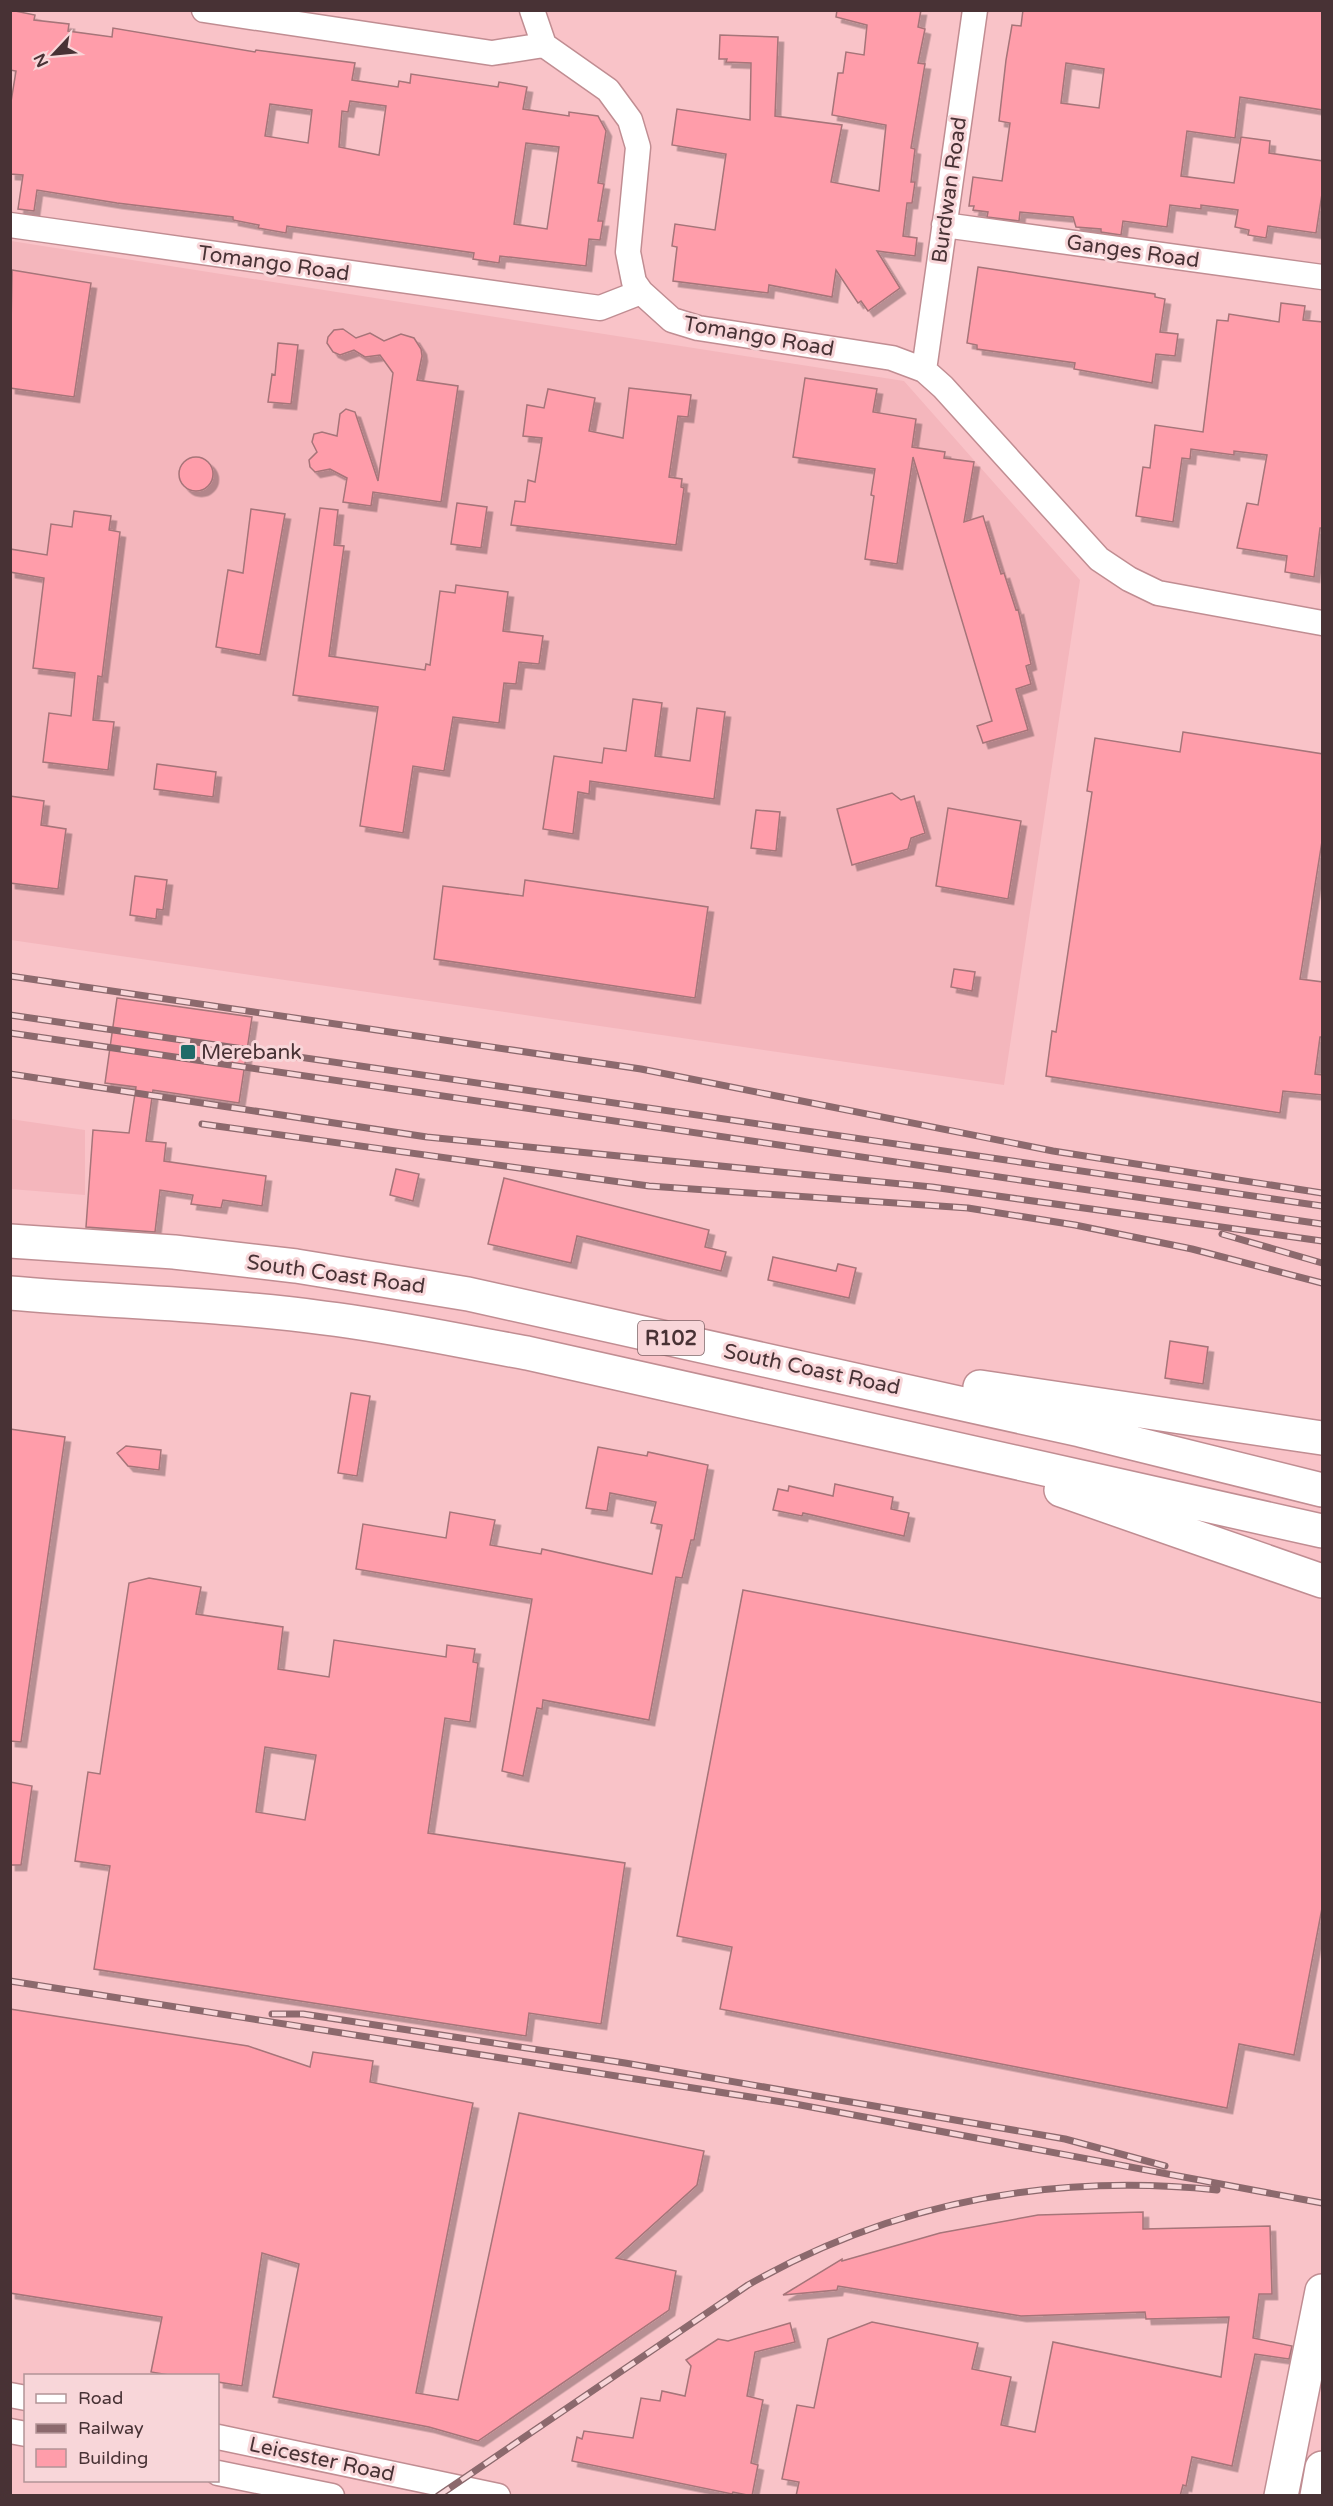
<svg xmlns="http://www.w3.org/2000/svg" width="1333" height="2506" viewBox="0 0 1333 2506" font-family="'Varela Round',sans-serif">
	<defs>
		<filter id="shadow"><feDropShadow dx="5.5" dy="5.5" stdDeviation="0" flood-color="#0004"/></filter>
	</defs>
	<rect width="100%" height="100%" fill="#f9c3c8"/>
	<path fill="#f4b6bc" d="M 11,241 L 904,381 L 1080,580 L 1004,1085 L 11,940 Z
		M 10,1119 L 85,1130 L 85,1195 L 11,1189 Z"/>
	<path fill="#ff9daa" stroke="#a67479" stroke-width="1.5" fill-rule="evenodd" filter="url(#shadow)" d="M 10,10 L 35,15 L 34,20 L 69,24 L 68,31 L 112,37 L 113,28 L 255,52 L 256,50 L 355,63 L 352,80 L 398,87 L 399,81 L 410,83 L 411,74 L 498,87 L 499,82 L 527,87 L 523,109 L 569,116 L 569,112 L 598,116 L 606,131 L 598,183 L 604,184 L 598,221 L 603,221 L 600,240 L 589,239 L 586,266 L 500,256 L 499,263 L 473,259 L 474,253 L 447,249 L 287,226 L 286,233 L 258,228 L 259,225 L 233,220 L 233,217 L 117,203 L 37,190 L 34,211 L 18,209 L 23,175 L 10,174 L 10,108 L 16,71 L 10,70 ZM 350,101 L 386,106 L 379,155 L 339,147 L 342,111 L 348,112 ZM 270,104 L 312,110 L 308,143 L 265,136 ZM 526,143 L 559,147 L 547,229 L 514,224 Z
		M 837,10 L 921,10 L 918,27 L 925,29 L 918,63 L 925,64 L 911,148 L 915,149 L 911,182 L 915,182 L 912,203 L 907,203 L 903,236 L 917,238 L 915,256 L 877,251 L 900,288 L 868,311 L 861,301 L 858,303 L 836,270 L 832,297 L 769,285 L 768,293 L 673,281 L 677,247 L 672,246 L 675,224 L 715,230 L 726,154 L 672,145 L 677,109 L 750,120 L 751,63 L 726,62 L 727,59 L 719,59 L 720,35 L 778,37 L 775,116 L 842,125 L 831,182 L 879,191 L 886,125 L 832,115 L 838,73 L 843,73 L 846,52 L 864,55 L 867,25 L 836,17 Z
		M 1023,10 L 1323,10 L 1323,110 L 1240,97 L 1235,138 L 1187,131 L 1181,176 L 1234,183 L 1241,137 L 1270,141 L 1269,153 L 1323,161 L 1323,187 L 1316,233 L 1268,226 L 1266,238 L 1248,235 L 1249,230 L 1235,227 L 1238,210 L 1201,205 L 1201,209 L 1170,205 L 1167,227 L 1123,221 L 1121,235 L 1101,232 L 1101,229 L 1076,227 L 1073,217 L 1020,212 L 1019,221 L 987,217 L 988,212 L 973,210 L 974,206 L 969,206 L 973,177 L 1002,181 L 1010,123 L 999,121 L 1006,60 L 1012,25 L 1021,26 ZM 1066,63 L 1104,69 L 1099,108 L 1061,103 Z
		M 978,267 L 1155,294 L 1155,297 L 1165,299 L 1160,332 L 1178,334 L 1175,356 L 1156,354 L 1152,383 L 1074,369 L 1075,363 L 977,349 L 977,345 L 967,343 Z
		M 12,270 L 91,283 L 74,397 L 10,388 Z
		M 1281,303 L 1305,306 L 1303,320 L 1323,322 L 1323,528 L 1320,528 L 1314,577 L 1285,572 L 1287,556 L 1237,548 L 1247,503 L 1258,505 L 1267,455 L 1234,451 L 1234,455 L 1191,449 L 1190,459 L 1182,458 L 1173,522 L 1136,516 L 1143,467 L 1150,468 L 1155,425 L 1203,432 L 1217,320 L 1228,321 L 1229,314 L 1279,322 Z
		M 343,329 L 356,338 L 370,333 L 384,341 L 401,334 L 414,338 L 421,349 L 422,356 L 417,380 L 458,386 L 441,502 L 373,492 L 371,506 L 343,502 L 347,478 L 330,469 L 315,472 L 310,467 L 309,460 L 317,452 L 312,442 L 314,434 L 322,432 L 337,436 L 340,414 L 346,409 L 355,412 L 378,481 L 393,373 L 380,355 L 365,357 L 354,350 L 340,355 L 333,352 L 327,343 L 328,337 L 334,330 Z
		M 278,343 L 298,345 L 291,404 L 268,402 L 272,374 L 275,375 Z
		M 805,378 L 877,389 L 873,412 L 916,419 L 912,447 L 945,452 L 944,458 L 974,462 L 964,522 L 983,516 L 1001,574 L 1004,573 L 1016,610 L 1018,609 L 1031,664 L 1026,666 L 1031,684 L 1016,689 L 1028,730 L 983,743 L 977,726 L 992,721 L 913,457 L 897,564 L 865,559 L 874,496 L 871,495 L 875,469 L 793,457 Z
		M 629,388 L 691,395 L 688,417 L 678,416 L 669,477 L 682,479 L 681,487 L 684,488 L 676,545 L 511,525 L 515,501 L 525,502 L 528,480 L 535,482 L 542,438 L 523,436 L 527,405 L 544,408 L 548,389 L 595,398 L 589,431 L 623,438 Z
		M179 474a17 17 0 1 1 34 0a17 17 0 1 1-34 0Z
		M 457,503 L 487,507 L 481,548 L 451,544 Z
		M 320,508 L 338,510 L 334,545 L 344,546 L 329,656 L 425,670 L 426,664 L 430,665 L 440,591 L 455,593 L 456,585 L 508,592 L 503,631 L 543,636 L 539,664 L 519,662 L 516,684 L 504,683 L 499,723 L 453,717 L 444,771 L 413,766 L 403,833 L 360,826 L 378,707 L 293,695 Z
		M 251,509 L 285,514 L 260,655 L 216,647 L 228,570 L 243,573 Z
		M 74,511 L 111,516 L 109,530 L 120,532 L 102,677 L 98,676 L 93,720 L 114,722 L 108,770 L 43,762 L 49,713 L 71,716 L 75,673 L 33,668 L 44,578 L 10,572 L 10,549 L 47,555 L 51,524 L 72,527 Z
		M 633,699 L 662,703 L 655,756 L 690,761 L 697,708 L 725,712 L 714,799 L 590,781 L 589,794 L 578,792 L 573,834 L 543,829 L 554,756 L 602,763 L 604,748 L 626,751 Z
		M 1183,732 L 1323,754 L 1323,835 L 1300,979 L 1323,982 L 1323,1037 L 1320,1037 L 1315,1074 L 1323,1075 L 1323,1095 L 1283,1091 L 1280,1113 L 1046,1076 L 1052,1031 L 1056,1032 L 1092,792 L 1087,791 L 1095,738 L 1180,752 Z
		M 157,764 L 216,772 L 213,797 L 154,789 Z
		M 892,793 L 901,800 L 914,796 L 925,833 L 911,838 L 908,849 L 852,865 L 837,809 Z
		M 10,796 L 44,801 L 41,825 L 66,829 L 58,889 L 10,883 Z
		M 948,808 L 1021,821 L 1008,899 L 936,886 Z
		M 756,810 L 780,812 L 776,851 L 751,848 Z
		M 135,876 L 167,880 L 163,910 L 157,909 L 156,919 L 130,915 Z
		M 525,880 L 708,907 L 695,998 L 434,959 L 443,886 L 523,896 Z
		M 954,969 L 975,972 L 972,991 L 951,987 Z
		M 117,998 L 252,1017 L 239,1103 L 153,1090 L 146,1141 L 166,1143 L 164,1161 L 266,1176 L 262,1206 L 223,1200 L 221,1208 L 191,1204 L 193,1195 L 160,1190 L 155,1232 L 86,1227 L 93,1130 L 129,1133 L 136,1087 L 105,1083 Z
		M 396,1169 L 419,1174 L 413,1201 L 390,1195 Z
		M 504,1178 L 709,1230 L 705,1247 L 726,1252 L 721,1271 L 577,1236 L 571,1263 L 488,1244 Z
		M 773,1257 L 836,1271 L 838,1264 L 856,1268 L 849,1298 L 768,1280 Z
		M 1170,1341 L 1208,1347 L 1203,1384 L 1165,1378 Z
		M 351,1393 L 370,1396 L 357,1476 L 338,1473 Z
		M 10,1429 L 65,1437 L 21,1742 L 10,1741 Z
		M 126,1446 L 161,1450 L 159,1470 L 128,1466 L 117,1453 Z
		M 598,1447 L 647,1456 L 648,1452 L 708,1465 L 694,1540 L 691,1540 L 682,1578 L 676,1577 L 649,1720 L 543,1700 L 542,1709 L 537,1708 L 523,1776 L 502,1771 L 532,1599 L 356,1569 L 363,1524 L 446,1538 L 450,1512 L 495,1520 L 490,1545 L 541,1554 L 542,1549 L 652,1574 L 662,1525 L 651,1523 L 656,1502 L 610,1493 L 607,1511 L 586,1508 Z
		M 835,1484 L 893,1497 L 891,1509 L 909,1513 L 904,1536 L 803,1513 L 802,1516 L 773,1510 L 778,1489 L 788,1491 L 789,1486 L 833,1496 Z
		M 149,1578 L 201,1587 L 196,1614 L 283,1627 L 278,1669 L 329,1677 L 334,1640 L 446,1657 L 447,1645 L 475,1649 L 473,1662 L 478,1663 L 470,1722 L 445,1718 L 428,1833 L 625,1863 L 601,2024 L 529,2013 L 526,2036 L 94,1969 L 110,1866 L 75,1861 L 88,1772 L 100,1774 L 129,1583 ZM 265,1747 L 316,1755 L 305,1820 L 256,1812 Z
		M 743,1590 L 1323,1703 L 1323,1903 L 1294,2055 L 1239,2044 L 1227,2108 L 720,2009 L 732,1947 L 677,1936 Z
		M 10,1782 L 32,1786 L 21,1865 L 10,1865 Z
		M 10,2009 L 248,2046 L 310,2067 L 313,2052 L 373,2061 L 370,2082 L 473,2103 L 416,2393 L 458,2400 L 519,2113 L 704,2151 L 697,2185 L 616,2258 L 676,2271 L 669,2310 L 478,2441 L 429,2427 L 273,2397 L 299,2264 L 262,2253 L 242,2386 L 218,2382 L 218,2376 L 175,2376 L 151,2372 L 162,2317 L 10,2293 Z
		M 1143,2212 L 1143,2229 L 1270,2226 L 1272,2294 L 1259,2294 L 1253,2338 L 1292,2346 L 1289,2359 L 1255,2354 L 1232,2466 L 1192,2457 L 1186,2486 L 1183,2485 L 1180,2496 L 796,2496 L 799,2482 L 782,2479 L 797,2405 L 814,2408 L 828,2339 L 872,2322 L 978,2343 L 972,2369 L 1011,2377 L 1001,2425 L 1035,2432 L 1053,2342 L 1221,2377 L 1229,2317 L 1146,2319 L 1145,2312 L 1021,2316 L 838,2286 L 837,2290 L 783,2295 L 842,2259 L 842,2261 L 940,2233 L 1038,2215 Z
		M 790,2323 L 795,2342 L 755,2352 L 747,2396 L 763,2400 L 751,2463 L 758,2465 L 752,2496 L 733,2492 L 732,2494 L 572,2461 L 577,2437 L 582,2439 L 584,2431 L 633,2438 L 641,2398 L 660,2401 L 662,2391 L 685,2396 L 691,2366 L 686,2360 L 718,2339 L 728,2341 Z"/>
	<g fill="none" stroke-linecap="round" stroke-linejoin="round">
		<defs>
			<path id="street" d="M 204,10 L 492,53 L 544,45
				M 532,10 L 544,45 L 608,90 L 630,120 L 638,147 L 628,252 L 634,282 L 641,292
				M 10,225 L 600,308 L 641,292 L 672,320 L 698,328 L 892,358 L 924,370 L 943,387 L 1099,559 L 1129,579 L 1158,593 L 1322,623
				M 944,225 L 1322,277
				M 924,370 L 975,10
				M 10,2395 L 26,2398
				M 10,2431 L 26,2434
				M 218,2437 L 498,2496
				M 218,2473 L 332,2496"/>
			<path id="secondary" d="M 1281,2496 L 1322,2291
				M 1317,2496 L 1322,2468"/>
			<path id="primary" d="M 10,1241 L 174,1252 L 296,1266 L 468,1294 L 1080,1430 L 1322,1490
				M 10,1293 C 115,1302 220,1304 324,1318 C 392,1326 459,1341 527,1353 L 1322,1531
				M 980,1387 L 1322,1438
				M 1061,1490 L 1322,1581"/>
		</defs>
		<use href="#street" stroke="#c08d92" stroke-width="27"/>
		<use href="#secondary" stroke="#c08d92" stroke-width="36"/>
		<use href="#primary" stroke="#c08d92" stroke-width="36"/>
		<use href="#street" stroke="#fff" stroke-width="24"/>
		<use href="#secondary" stroke="#fff" stroke-width="33"/>
		<use href="#primary" stroke="#fff" stroke-width="33"/>
		<defs>
			<path id="rail" d="M 10,976 L 641,1069 L 1053,1151 L 1322,1193
				M 10,1015 L 1322,1206
				M 10,1033 L 1322,1224
				M 10,1074 L 427,1137 L 932,1187 L 1322,1241
				M 202,1124 L 649,1186 L 968,1208 L 1075,1225 L 1192,1249 L 1322,1283
				M 1222,1234 L 1322,1263
				M 10,1981 L 795,2104 L 1322,2203
				M 272,2014 L 303,2014 L 625,2063 L 1065,2139 L 1165,2166
				M 438,2496 L 748,2285 C 894,2202 1051,2173 1217,2190"/>
		</defs>
		<use href="#rail" stroke="#8c696d" stroke-width="7"/>
		<use href="#rail" stroke="#f8d6d9" stroke-width="4.5" stroke-dasharray="14" stroke-linecap="butt"/>
	</g>
	<rect fill="#206b69" stroke="#f8d6d9" stroke-width="2" x="180" y="1044" width="16" height="16" rx="3"/>
	<g text-anchor="middle" stroke-width="6" stroke-linejoin="round" paint-order="stroke">
		<rect fill="#f8d6d9" stroke="#7d6366" stroke-width="1.5" x="638" y="1321" width="66" height="34" rx="4.5"/>
		<g font-size="20" font-weight="bold" fill="#483235">
			<text x="671" y="1345">R102</text>
		</g>
		<g font-size="21" fill="#483235" stroke="#f8d6d9">
			<text transform="translate(949 190) rotate(-82)" y="7">Burdwan Road</text>
			<text transform="translate(1133 251) rotate(8)" y="7">Ganges Road</text>
			<text transform="translate(274 263) rotate(8)" y="7">Tomango Road</text>
			<text transform="translate(759 336) rotate(10)" y="7">Tomango Road</text>
			<text transform="translate(336 1274) rotate(8)" y="7">South Coast Road</text>
			<text transform="translate(812 1369) rotate(12)" y="7">South Coast Road</text>
			<text transform="translate(322 2459) rotate(12)" y="7">Leicester Road</text>
		</g>
		<g font-size="21" fill="#483235" stroke="#f8d6d9" text-anchor="start">
			<text x="201" y="1059">Merebank</text>
		</g>
	</g>
	<rect width="1333" height="2506" fill="none" stroke="#483235" stroke-width="24"/>
	<rect x="24" y="2374" width="195" height="108" fill="#f8d6d9" stroke="#b29497" stroke-width="1.5"/>
	<rect x="36" y="2394" width="30" height="9" fill="#ffffff" stroke="#b29497" stroke-width="1.5"/>
	<text x="78" y="2404" font-size="18" fill="#483235">Road</text>
	<rect x="36" y="2424" width="30" height="9" fill="#8c696d" stroke="#b29497" stroke-width="1.5"/>
	<text x="78" y="2434" font-size="18" fill="#483235">Railway</text>
	<rect x="36" y="2449" width="30" height="18" fill="#ff9daa" stroke="#b29497" stroke-width="1.5"/>
	<text x="78" y="2464" font-size="18" fill="#483235">Building</text>
	<g transform="translate(54 54) rotate(244)" stroke="#f8d6d9" stroke-width="4.5" paint-order="stroke">
	<path d="M0-4.5L10 22L0 15L-10 22Z" fill="#483235"/>
	<text y="-9" font-size="16" font-weight="bold" text-anchor="middle" fill="#483235">N</text>
	</g>
</svg>
